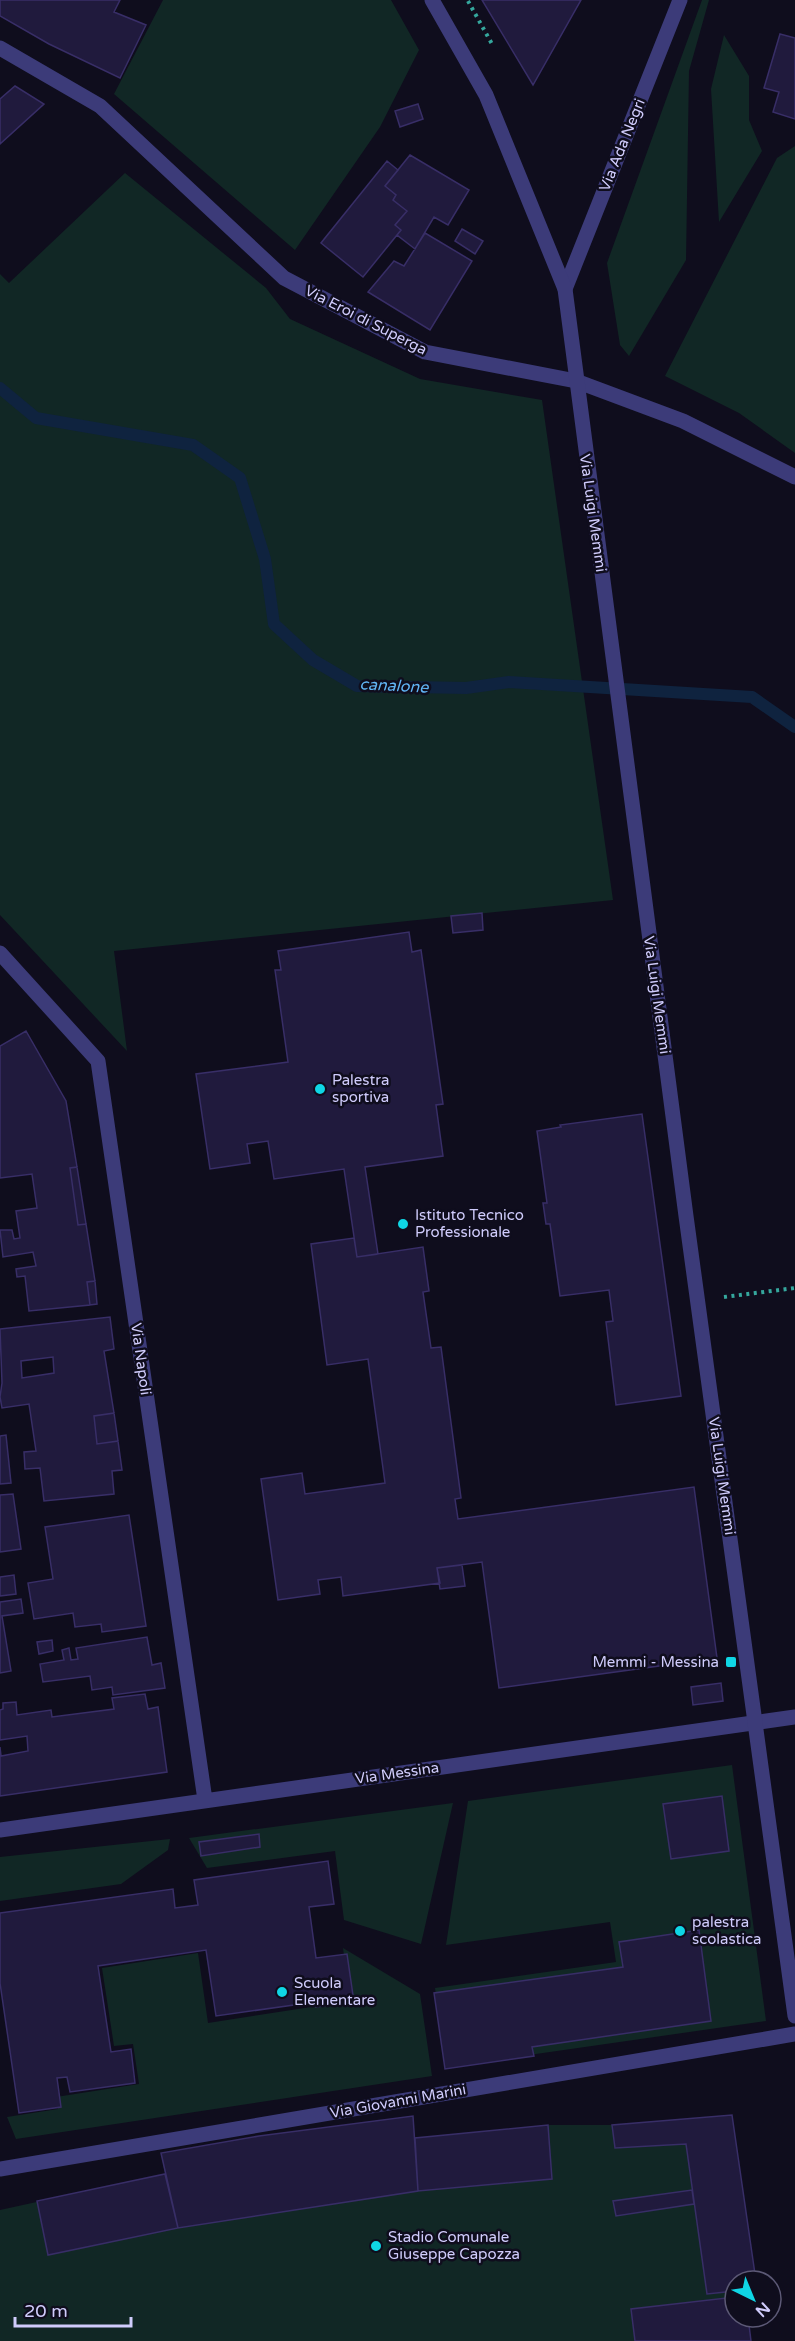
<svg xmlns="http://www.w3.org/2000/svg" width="795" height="2341" viewBox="0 0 795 2341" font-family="'Varela Round',sans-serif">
	<rect width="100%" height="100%" fill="#0f0d1d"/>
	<path fill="#112725" d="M 163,0 L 391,0 L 419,50 L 380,127 L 295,250 L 114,94 Z
		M 702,0 L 709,0 L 689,71 L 686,260 L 629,356 L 620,345 L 607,263 Z
		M 724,35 L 749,76 L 749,120 L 762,151 L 719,222 L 711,89 Z
		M 795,146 L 795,453 L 739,413 L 665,376 L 777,158 Z
		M 125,173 L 266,288 L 290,319 L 420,379 L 542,400 L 613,900 L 114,951 L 127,1051 L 0,915 L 0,274 L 9,283 Z
		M 732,1765 L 766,2021 L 446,2067 L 435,1988 L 616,1962 L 610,1922 L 446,1945 L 468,1801 Z
		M 453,1803 L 421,1944 L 344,1920 L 335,1851 L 207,1868 L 189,1838 Z
		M 170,1839 L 168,1850 L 121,1884 L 0,1901 L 0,1857 Z
		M 343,1948 L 420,1994 L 432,2076 L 16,2139 L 7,2117 L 58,2109 L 56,2097 L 139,2084 L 133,2044 L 114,2046 L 102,1968 L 198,1953 L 208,2023 L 350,2001 Z
		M 732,2115 L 756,2281 L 735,2281 L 735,2317 L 748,2317 L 751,2341 L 0,2341 L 0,2210 L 165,2174 L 161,2153 L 259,2136 L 413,2116 L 415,2138 L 548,2125 L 612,2125 Z"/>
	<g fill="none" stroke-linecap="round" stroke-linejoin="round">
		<path stroke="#0f233f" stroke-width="12" d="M 0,388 L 36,418 L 193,445 L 240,478 L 265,559 L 274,624 L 313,660 L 357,686 L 466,688 L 509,682 L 752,697 L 795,727"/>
	</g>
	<path fill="#201a3d" stroke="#382e67" stroke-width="1.5" fill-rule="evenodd" d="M 0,0 L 120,0 L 114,12 L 146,25 L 120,78 L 49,44 L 0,16 Z
		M 482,0 L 581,0 L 533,85 Z
		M 780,34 L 795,38 L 795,119 L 773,112 L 779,92 L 764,88 Z
		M 15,86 L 44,104 L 0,144 L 0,99 Z
		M 418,104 L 423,119 L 400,127 L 395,111 Z
		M 410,155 L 469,190 L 448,225 L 434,217 L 415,249 L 397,235 L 401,230 L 395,225 L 407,211 L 393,200 L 396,195 L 385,186 Z
		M 387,161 L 398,170 L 385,186 L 396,195 L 393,200 L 407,211 L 395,225 L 401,230 L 363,277 L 321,243 Z
		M 462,229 L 483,241 L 475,254 L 455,241 Z
		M 425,233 L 472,261 L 430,330 L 368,292 L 394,261 L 404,266 Z
		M 482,913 L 483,930 L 453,933 L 451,916 Z
		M 409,932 L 412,952 L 421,950 L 443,1104 L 436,1105 L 443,1156 L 365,1167 L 378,1254 L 357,1257 L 344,1169 L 274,1179 L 268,1141 L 247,1144 L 250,1163 L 210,1169 L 196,1074 L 288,1062 L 275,970 L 281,970 L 278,951 Z
		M 26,1031 L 66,1101 L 77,1167 L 70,1168 L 78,1225 L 86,1224 L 95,1281 L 87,1282 L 90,1305 L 29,1311 L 25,1276 L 17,1277 L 16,1269 L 36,1266 L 33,1252 L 3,1257 L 0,1230 L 12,1230 L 14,1239 L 20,1238 L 16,1211 L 37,1208 L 32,1174 L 0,1178 L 0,1046 Z
		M 642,1114 L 681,1396 L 616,1405 L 606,1322 L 613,1321 L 609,1290 L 560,1296 L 550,1224 L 546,1224 L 543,1203 L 547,1203 L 537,1131 L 561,1127 L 560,1125 Z
		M 77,1167 L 86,1224 L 78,1225 L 70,1168 Z
		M 354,1238 L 357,1257 L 423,1247 L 429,1291 L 423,1292 L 431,1348 L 441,1347 L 461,1498 L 455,1499 L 458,1519 L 694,1487 L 717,1658 L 499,1688 L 482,1562 L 437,1568 L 440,1583 L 343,1596 L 341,1577 L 318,1580 L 320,1594 L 278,1600 L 261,1479 L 302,1473 L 305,1494 L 385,1483 L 368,1359 L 327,1365 L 311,1244 Z
		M 95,1281 L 97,1304 L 90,1305 L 87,1282 Z
		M 110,1317 L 114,1349 L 104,1351 L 114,1413 L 94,1416 L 97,1444 L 118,1441 L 122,1470 L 112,1471 L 114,1494 L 44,1501 L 40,1468 L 25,1469 L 24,1452 L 36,1451 L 29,1404 L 2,1408 L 0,1397 L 2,1383 L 0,1329 ZM 53,1357 L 54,1373 L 22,1378 L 21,1361 Z
		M 114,1413 L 118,1441 L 97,1444 L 94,1416 Z
		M 6,1435 L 11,1483 L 0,1484 L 0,1436 Z
		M 13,1494 L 21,1549 L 0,1552 L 0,1495 Z
		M 129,1515 L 146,1626 L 102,1632 L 101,1624 L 75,1627 L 73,1613 L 34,1619 L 28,1583 L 53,1579 L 45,1527 Z
		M 462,1565 L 465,1586 L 440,1589 L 437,1568 Z
		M 14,1575 L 16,1594 L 0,1596 L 0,1577 Z
		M 21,1599 L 23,1613 L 2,1616 L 11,1671 L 0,1673 L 0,1602 Z
		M 147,1637 L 152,1665 L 161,1663 L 165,1688 L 113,1695 L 112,1687 L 92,1690 L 90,1676 L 43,1682 L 40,1664 L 64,1660 L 62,1650 L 69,1648 L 71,1660 L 78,1659 L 76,1648 Z
		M 52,1640 L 53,1651 L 39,1654 L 37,1642 Z
		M 721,1683 L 723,1701 L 693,1705 L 691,1687 Z
		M 145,1694 L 148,1709 L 158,1707 L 167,1772 L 0,1796 L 0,1747 L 1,1756 L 28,1751 L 27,1736 L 0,1740 L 0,1710 L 3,1709 L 3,1703 L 16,1702 L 17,1715 L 51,1710 L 52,1717 L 114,1709 L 112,1698 Z
		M 722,1796 L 729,1851 L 671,1859 L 663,1804 Z
		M 259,1834 L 260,1847 L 201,1856 L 199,1842 Z
		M 328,1861 L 334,1904 L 309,1907 L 316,1958 L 347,1954 L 354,2002 L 316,2007 L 315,2002 L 216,2016 L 206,1950 L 98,1966 L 111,2052 L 131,2049 L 135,2083 L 70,2092 L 67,2077 L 57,2078 L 61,2107 L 19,2113 L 0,1983 L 0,1913 L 173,1889 L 175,1908 L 198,1905 L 194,1880 Z
		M 699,1930 L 711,2021 L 532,2047 L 534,2056 L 445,2069 L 434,1993 L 623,1967 L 619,1942 Z
		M 732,2115 L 756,2281 L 735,2281 L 735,2291 L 707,2294 L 686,2144 L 615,2148 L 612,2125 Z
		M 413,2116 L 418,2191 L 178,2228 L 161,2153 L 259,2136 Z
		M 548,2125 L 552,2179 L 418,2191 L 415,2138 Z
		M 165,2174 L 178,2228 L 48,2255 L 37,2201 Z
		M 692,2190 L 694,2204 L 616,2216 L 613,2201 Z
		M 735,2297 L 735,2317 L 748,2317 L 751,2341 L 635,2341 L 631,2309 Z"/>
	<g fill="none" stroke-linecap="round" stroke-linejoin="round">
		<path stroke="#35a79d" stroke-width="4" stroke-dasharray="3 4.5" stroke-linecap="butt" d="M 468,1 L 492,44
			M 724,1297 L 795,1288"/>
		<path stroke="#3c3b79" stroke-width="15" d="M 0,48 L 100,106 L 284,278 L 425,352 L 576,381 L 683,421 L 795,477
			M 565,289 L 680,0
			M 0,953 L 98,1061 L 205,1800
			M 0,1830 L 795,1717
			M 0,2169 L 795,2034"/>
		<path stroke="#3c3b79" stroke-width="15" d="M 432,0 L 486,95 L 565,289 L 686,1216 L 795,2016"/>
	</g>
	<g fill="#0fd6e5" stroke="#0f0d1d" stroke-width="2">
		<circle cx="320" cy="1089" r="6"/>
		<circle cx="403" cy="1224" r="6"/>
		<rect x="725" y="1656" width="12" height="12" rx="3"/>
		<circle cx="680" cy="1931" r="6"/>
		<circle cx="282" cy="1992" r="6"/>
		<circle cx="376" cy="2246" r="6"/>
	</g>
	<g text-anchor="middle" stroke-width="5" stroke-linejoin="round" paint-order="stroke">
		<g font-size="15" fill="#d0ccfc" stroke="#0f0d1d">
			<text transform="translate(622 145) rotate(-68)" y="5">Via Ada Negri</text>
			<text transform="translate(366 320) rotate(27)" y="5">Via Eroi di Superga</text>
			<text transform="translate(593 513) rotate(82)" y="5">Via Luigi Memmi</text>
			<text transform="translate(657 995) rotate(82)" y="5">Via Luigi Memmi</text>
			<text transform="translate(141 1359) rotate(82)" y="5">Via Napoli</text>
			<text transform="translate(722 1476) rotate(82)" y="5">Via Luigi Memmi</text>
			<text transform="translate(397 1773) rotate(-8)" y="5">Via Messina</text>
			<text transform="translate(398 2101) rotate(-10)" y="5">Via Giovanni Marini</text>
		</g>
		<g font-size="15" fill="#d0ccfc" stroke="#0f0d1d" text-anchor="start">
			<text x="332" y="1085">Palestra<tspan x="332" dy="17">sportiva</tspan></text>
			<text x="415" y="1220">Istituto Tecnico<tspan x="415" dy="17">Professionale</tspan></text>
			<text x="719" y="1667" text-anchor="end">Memmi - Messina</text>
			<text x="692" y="1927">palestra<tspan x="692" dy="17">scolastica</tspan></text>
			<text x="294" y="1988">Scuola<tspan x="294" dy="17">Elementare</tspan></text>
			<text x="388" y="2242">Stadio Comunale<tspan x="388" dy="17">Giuseppe Capozza</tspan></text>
		</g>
		<g font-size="16" font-style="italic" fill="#61b5f5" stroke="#0f0d1d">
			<text transform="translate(394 685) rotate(3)" y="6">canalone</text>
		</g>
	</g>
	<g transform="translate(753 2299) rotate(137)"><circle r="28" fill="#0f0d1d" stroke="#5c5976" stroke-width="1.5"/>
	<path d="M0-4.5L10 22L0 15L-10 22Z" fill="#0fd6e5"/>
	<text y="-9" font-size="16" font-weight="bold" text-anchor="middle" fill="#d0ccfc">N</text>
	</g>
	<path d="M15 2317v9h116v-9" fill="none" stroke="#d0ccfc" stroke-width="3"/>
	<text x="24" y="2317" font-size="18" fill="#d0ccfc" stroke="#0f0d1d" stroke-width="4.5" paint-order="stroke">20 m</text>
</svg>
